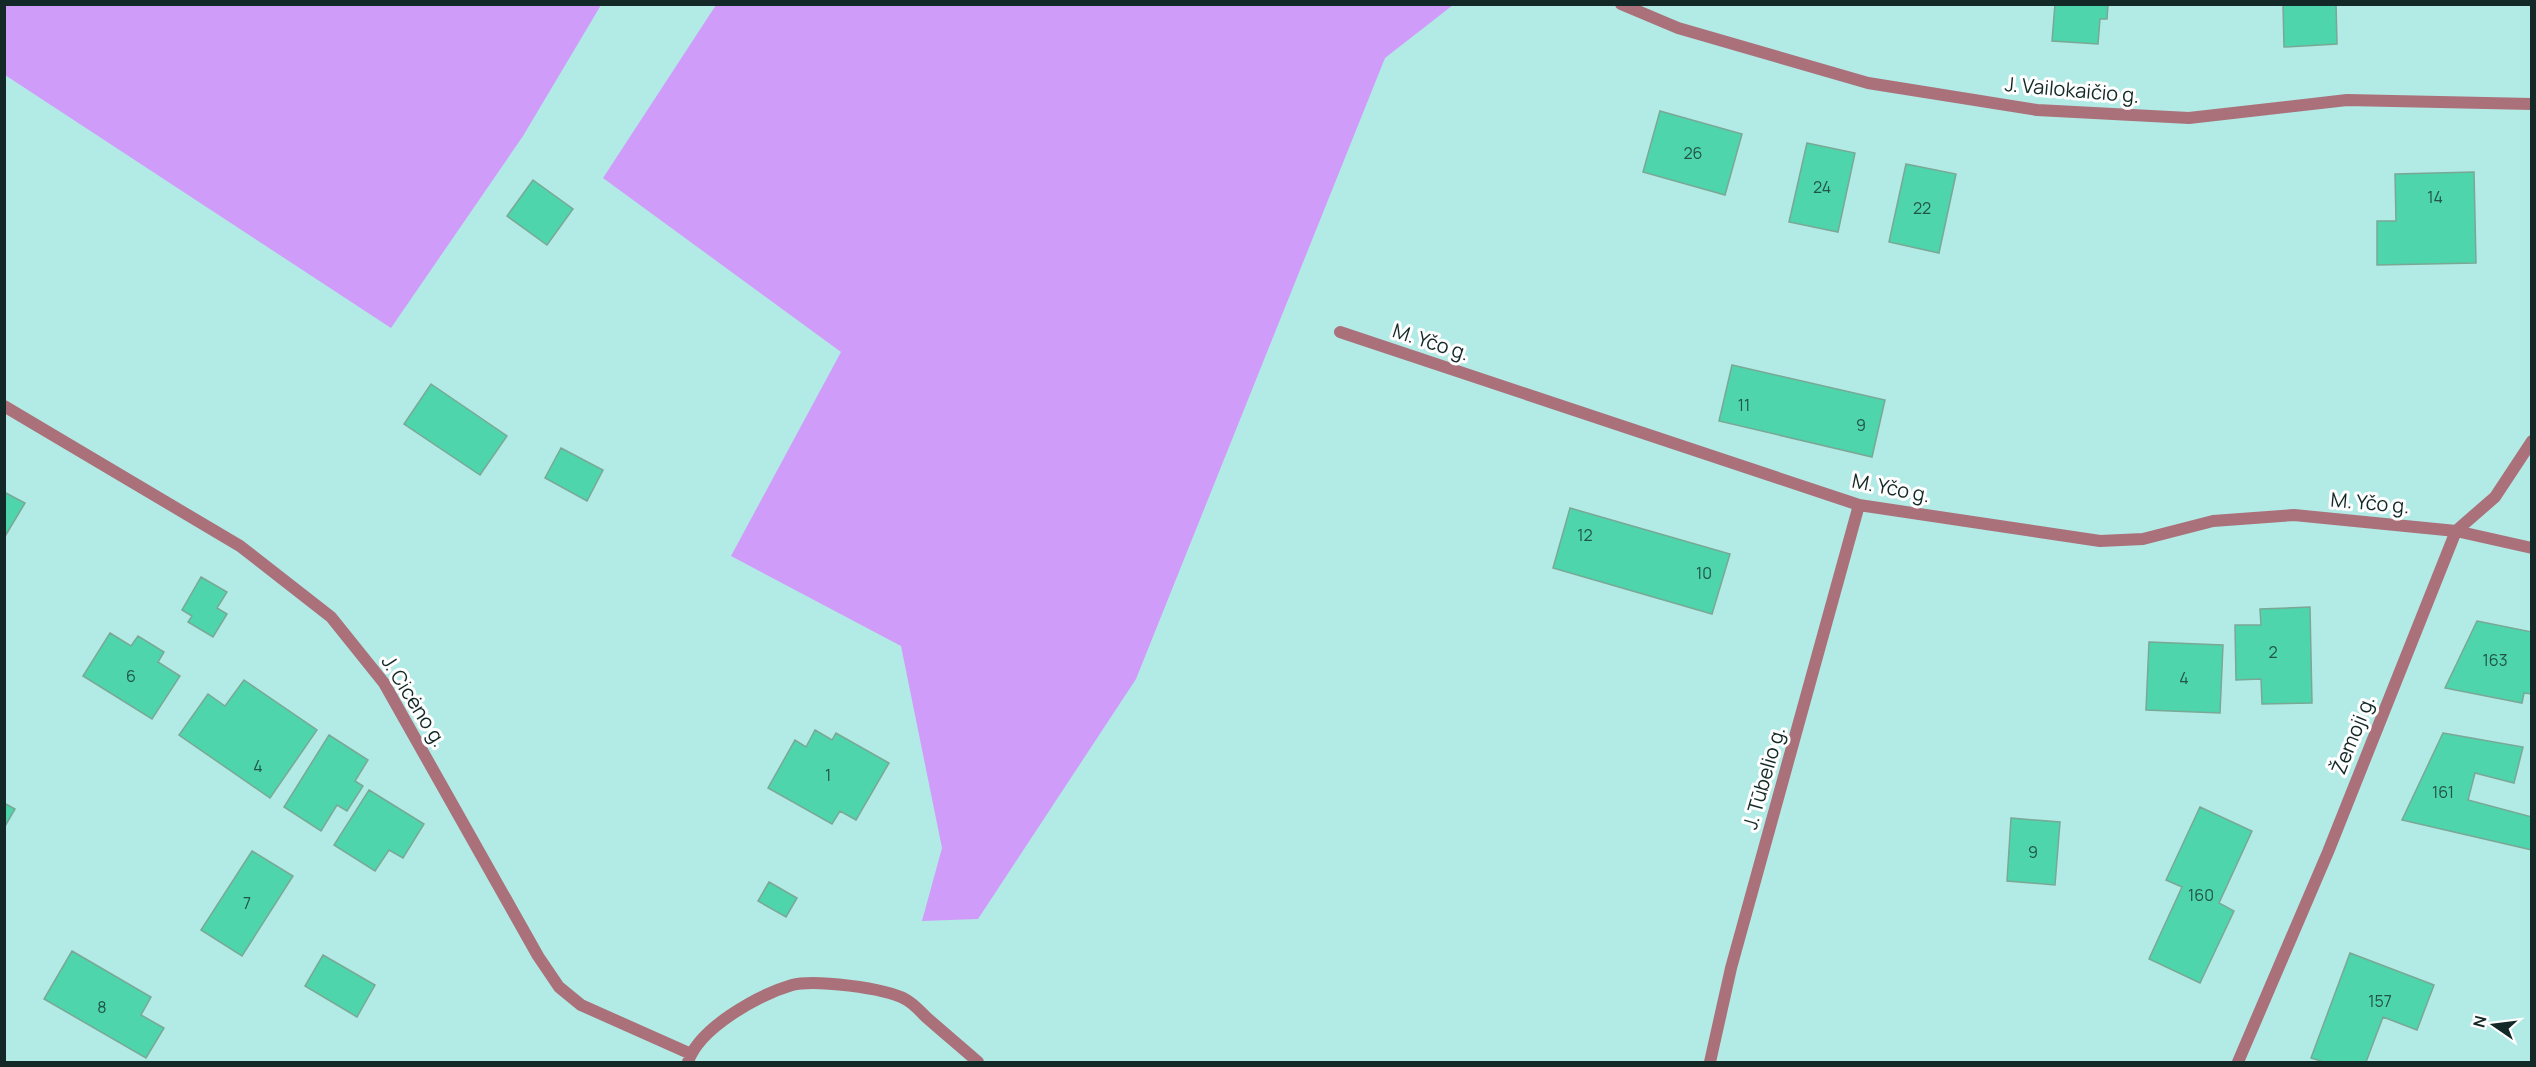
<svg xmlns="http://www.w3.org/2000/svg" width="2536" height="1067" viewBox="0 0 2536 1067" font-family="Manrope,sans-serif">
	<rect width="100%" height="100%" fill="#b2eae5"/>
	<path fill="#d09cfa" d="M 4,5 L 5,4 L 601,5 L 523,136 L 391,328 L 5,75 Z
		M 716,5 L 1453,5 L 1385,58 L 1136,679 L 978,919 L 922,921 L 942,848 L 901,646 L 731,556 L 841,352 L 603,178 Z"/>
	<path fill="#4ed5ab" stroke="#79a896" stroke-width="1.5" d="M 2055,4 L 2108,4 L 2107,19 L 2100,19 L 2098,44 L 2052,41 Z
		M 2283,4 L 2336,4 L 2337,44 L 2284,47 Z
		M 1660,111 L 1742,134 L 1725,195 L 1643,172 Z
		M 1807,143 L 1855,153 L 1838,232 L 1789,222 Z
		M 1906,164 L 1956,174 L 1939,253 L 1889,242 Z
		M 2474,172 L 2476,263 L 2377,265 L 2377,221 L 2396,221 L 2395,174 Z
		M 533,180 L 573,209 L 547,245 L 507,216 Z
		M 1732,365 L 1885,400 L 1872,457 L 1719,421 Z
		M 431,384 L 507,436 L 480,475 L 404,424 Z
		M 561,448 L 603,470 L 587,501 L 545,478 Z
		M 4,492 L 25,503 L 4,538 Z
		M 1570,508 L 1730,554 L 1712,614 L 1553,568 Z
		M 201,577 L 227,592 L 217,608 L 227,614 L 213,637 L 188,622 L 192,616 L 182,610 Z
		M 2310,607 L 2312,703 L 2262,704 L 2261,679 L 2236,680 L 2235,625 L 2261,625 L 2260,609 Z
		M 2477,621 L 2532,632 L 2532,694 L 2524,693 L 2522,703 L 2445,688 Z
		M 110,633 L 131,646 L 138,636 L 164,652 L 158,662 L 180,676 L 152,719 L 83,676 Z
		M 2149,642 L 2223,645 L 2220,713 L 2146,710 Z
		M 244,680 L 317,730 L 270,798 L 179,735 L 208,694 L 225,706 Z
		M 815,730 L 832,740 L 836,733 L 889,763 L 856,820 L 840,811 L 832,824 L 768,788 L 795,740 L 806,747 Z
		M 2443,733 L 2523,747 L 2514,783 L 2475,773 L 2468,800 L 2532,817 L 2532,850 L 2402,820 Z
		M 329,735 L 368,760 L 355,781 L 363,786 L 347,811 L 337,805 L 321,831 L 284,807 Z
		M 369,790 L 424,824 L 403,858 L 389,850 L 375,871 L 334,845 Z
		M 4,803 L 15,809 L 4,828 Z
		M 2200,807 L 2252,831 L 2219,903 L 2234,911 L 2200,983 L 2149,959 L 2182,887 L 2166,880 Z
		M 2011,818 L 2060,822 L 2055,885 L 2007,881 Z
		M 252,851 L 293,876 L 242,956 L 201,930 Z
		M 769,882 L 797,898 L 786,917 L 758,901 Z
		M 72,951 L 151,997 L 141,1015 L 164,1028 L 146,1058 L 44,999 Z
		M 2350,953 L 2434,985 L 2417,1030 L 2383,1017 L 2366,1062 L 2324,1062 L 2311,1058 Z
		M 323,955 L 375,985 L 357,1017 L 305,986 Z"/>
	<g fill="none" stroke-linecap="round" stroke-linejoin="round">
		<path stroke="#ab717a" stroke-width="12" d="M 1621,4 L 1678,28 L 1868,83 L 2037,110 L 2189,118 L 2347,100 L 2532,104
			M 1340,332 L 1859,505 L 2100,541 L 2143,539 L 2213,521 L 2294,515 L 2456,531 L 2532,548
			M 4,406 L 240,546 L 331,617 L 384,683 L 538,956 L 559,987 L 581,1005 L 691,1054
			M 688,1062 C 699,1028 758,995 792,985 C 814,979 885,988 905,999 C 913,1003 920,1011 926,1017 C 943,1032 961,1047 978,1062
			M 1710,1062 L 1731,968 L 1859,505
			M 2238,1062 L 2328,852 L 2456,531 L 2495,497 L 2532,441"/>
	</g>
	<g text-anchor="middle" stroke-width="6" stroke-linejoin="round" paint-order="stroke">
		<g font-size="16" fill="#225448">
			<text x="1693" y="159">26</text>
			<text x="1822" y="193">24</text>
			<text x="2435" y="203">14</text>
			<text x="1922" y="214">22</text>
			<text x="1744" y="411">11</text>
			<text x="1861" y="431">9</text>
			<text x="1585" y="541">12</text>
			<text x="1704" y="579">10</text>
			<text x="2273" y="658">2</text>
			<text x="2495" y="666">163</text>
			<text x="131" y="682">6</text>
			<text x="2184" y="684">4</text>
			<text x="258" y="772">4</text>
			<text x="828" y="781">1</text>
			<text x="2443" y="798">161</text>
			<text x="2033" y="858">9</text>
			<text x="2201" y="901">160</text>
			<text x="247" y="909">7</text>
			<text x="2380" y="1007">157</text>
			<text x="102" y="1013">8</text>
		</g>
		<g font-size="20" fill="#132927" stroke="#fefefe">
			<text transform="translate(2072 90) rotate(5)" y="7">J. Vailokaičio g.</text>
			<text transform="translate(1431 342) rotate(18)" y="7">M. Yčo g.</text>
			<text transform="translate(1891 488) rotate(11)" y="7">M. Yčo g.</text>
			<text transform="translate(2370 503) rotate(5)" y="7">M. Yčo g.</text>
			<text transform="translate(414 701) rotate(58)" y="7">J. Cicėno g.</text>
			<text transform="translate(2353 735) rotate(-68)" y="7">Žemoji g.</text>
			<text transform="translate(1764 778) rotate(-74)" y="7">J. Tūbelio g.</text>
		</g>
	</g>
	<rect width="2536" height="1067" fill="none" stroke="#132927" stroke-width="12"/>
	<g transform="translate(2494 1025) rotate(284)" stroke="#fefefe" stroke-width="4.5" paint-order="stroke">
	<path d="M0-4.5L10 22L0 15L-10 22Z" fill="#132927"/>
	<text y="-9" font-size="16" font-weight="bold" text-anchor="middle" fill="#132927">N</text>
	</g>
</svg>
